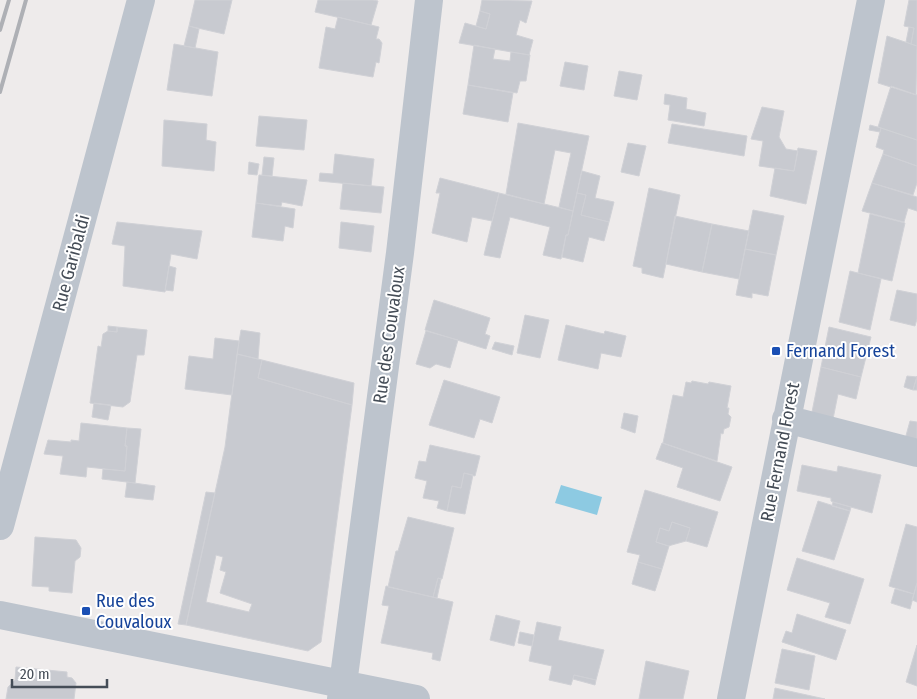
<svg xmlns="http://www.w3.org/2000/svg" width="917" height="699" viewBox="0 0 917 699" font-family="'Fira Sans Condensed',sans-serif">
	<rect width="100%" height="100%" fill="#eeebeb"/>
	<path fill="#8dcae2" d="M 561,485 L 602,497 L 597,515 L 555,503 Z"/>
	<path fill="#c8cad0" stroke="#d0d1d6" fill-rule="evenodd" d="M 195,0 L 232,0 L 224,34 L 189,26 Z
		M 318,0 L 373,0 L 378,1 L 371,25 L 315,12 Z
		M 482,0 L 532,1 L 526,23 L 520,20 L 516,35 L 533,40 L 529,55 L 459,43 L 465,23 L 486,29 L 490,14 L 480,11 Z
		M 909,0 L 917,0 L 917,46 L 911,44 L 914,28 L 904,26 Z
		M 480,11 L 490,14 L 486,29 L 476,26 Z
		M 338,17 L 379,27 L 376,39 L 379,39 L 382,43 L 379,63 L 376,62 L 373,77 L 319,68 L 326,27 L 335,29 Z
		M 189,26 L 199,29 L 195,48 L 184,46 Z
		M 909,27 L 914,28 L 911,44 L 906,42 Z
		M 887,36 L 917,46 L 916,95 L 878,83 Z
		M 174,44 L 218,52 L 212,96 L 167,90 Z
		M 474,45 L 495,49 L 493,59 L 510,61 L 511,52 L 530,55 L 526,81 L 520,81 L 517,93 L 468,85 Z
		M 565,62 L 588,66 L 584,90 L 560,86 Z
		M 619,71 L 642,75 L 637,100 L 614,96 Z
		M 468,85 L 513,93 L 508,122 L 463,114 Z
		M 891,86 L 917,95 L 917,140 L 878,127 Z
		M 665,94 L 687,98 L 686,109 L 706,113 L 704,126 L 668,120 L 670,105 L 664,104 Z
		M 762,107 L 784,111 L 779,137 L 786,149 L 798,151 L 794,171 L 759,166 L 763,141 L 751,139 Z
		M 259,116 L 307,120 L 304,150 L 256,146 Z
		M 164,120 L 207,124 L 206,140 L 216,142 L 214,171 L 162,166 Z
		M 518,123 L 589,136 L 573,211 L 559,207 L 571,153 L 555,150 L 544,204 L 506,194 Z
		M 672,124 L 747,136 L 744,156 L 668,143 Z
		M 870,125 L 881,128 L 880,132 L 869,130 Z
		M 881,128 L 917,140 L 917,166 L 883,154 L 884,150 L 876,147 Z
		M 628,143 L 646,146 L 639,176 L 621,172 Z
		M 798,148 L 817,151 L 806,204 L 770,196 L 775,168 L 794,171 Z
		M 335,154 L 374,159 L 371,186 L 319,181 L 320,173 L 333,174 Z
		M 883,154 L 917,166 L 917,183 L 913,195 L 872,183 Z
		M 264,157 L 274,158 L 272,176 L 262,175 Z
		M 249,162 L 259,164 L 257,175 L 248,174 Z
		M 582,171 L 600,176 L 595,198 L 614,202 L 609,222 L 581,215 L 586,195 L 577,193 Z
		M 259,175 L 307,180 L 302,206 L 282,202 L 281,206 L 256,203 Z
		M 440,178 L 499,193 L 492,221 L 472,217 L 467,242 L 432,233 L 440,193 L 436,193 Z
		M 343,183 L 384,187 L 381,213 L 340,209 Z
		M 872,183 L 917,197 L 917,211 L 908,208 L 904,222 L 862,211 Z
		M 649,188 L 680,195 L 663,278 L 642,273 L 642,268 L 633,266 Z
		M 499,193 L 573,211 L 568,235 L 566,235 L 561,259 L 543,255 L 550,227 L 510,217 L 500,258 L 484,255 Z
		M 577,193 L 586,195 L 581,215 L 609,222 L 604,241 L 589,237 L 583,262 L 562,257 L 566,235 L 568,235 Z
		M 256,203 L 295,209 L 293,228 L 285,226 L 283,241 L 252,237 Z
		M 753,210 L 784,216 L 776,255 L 745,249 Z
		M 870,214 L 905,223 L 892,281 L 858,273 Z
		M 675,216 L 712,224 L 702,272 L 666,264 Z
		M 117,222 L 202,231 L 197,259 L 171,254 L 165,292 L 123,286 L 125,246 L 112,244 Z
		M 341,222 L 374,226 L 371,252 L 339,248 Z
		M 712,224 L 749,231 L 739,279 L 702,272 Z
		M 745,249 L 776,255 L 768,296 L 752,293 L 752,298 L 736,295 Z
		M 169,266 L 176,268 L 173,291 L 165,290 Z
		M 850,271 L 881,279 L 870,330 L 839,322 Z
		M 897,290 L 917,294 L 917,319 L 915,326 L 890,320 Z
		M 434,300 L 490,318 L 485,334 L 490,336 L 486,349 L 425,330 Z
		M 525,315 L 549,320 L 540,358 L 517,353 Z
		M 566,325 L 604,334 L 605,331 L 626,336 L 621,357 L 601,353 L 598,369 L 558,360 Z
		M 108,326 L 117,327 L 117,332 L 108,331 Z
		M 117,327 L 147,330 L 144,355 L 137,355 L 130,402 L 123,407 L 90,403 L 98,346 L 101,347 L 103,334 L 108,331 L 117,332 Z
		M 829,327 L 871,337 L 861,377 L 821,367 Z
		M 241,330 L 260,333 L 258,359 L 237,354 Z
		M 426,331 L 458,340 L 450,368 L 436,364 L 430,368 L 416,364 Z
		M 215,338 L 239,341 L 232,395 L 185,389 L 189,356 L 213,359 Z
		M 495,342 L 514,346 L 512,355 L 492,349 Z
		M 237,354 L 262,360 L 258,378 L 352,405 L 321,642 L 308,651 L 186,625 L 225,447 ZM 216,555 L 223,557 L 220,570 L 226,572 L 220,593 L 252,604 L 249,612 L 206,602 Z
		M 262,360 L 354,383 L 352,405 L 258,378 Z
		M 821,367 L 861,377 L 856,399 L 838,394 L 832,424 L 812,412 Z
		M 907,376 L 917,377 L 913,390 L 904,387 Z
		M 917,376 L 917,390 L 913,390 Z
		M 444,380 L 500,397 L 492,423 L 480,419 L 474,438 L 429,425 Z
		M 692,381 L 708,384 L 709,382 L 731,386 L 727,408 L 729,408 L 728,414 L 731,417 L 729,427 L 724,429 L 723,434 L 721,433 L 717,461 L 663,443 L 673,395 L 683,397 L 686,382 L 691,383 Z
		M 94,403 L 111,405 L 108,420 L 92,417 Z
		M 624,413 L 638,416 L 635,433 L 621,428 Z
		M 910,421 L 917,422 L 917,446 L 904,443 Z
		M 81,423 L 127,428 L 125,446 L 127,446 L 125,471 L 87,467 L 86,477 L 60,474 L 63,456 L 44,454 L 48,440 L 71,442 L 71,440 L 79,441 Z
		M 127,428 L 141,429 L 135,483 L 102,479 L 103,469 L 125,471 L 127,446 L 125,446 Z
		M 662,443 L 732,467 L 720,501 L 677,487 L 683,468 L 656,459 Z
		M 430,445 L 480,456 L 475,476 L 464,473 L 461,488 L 452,486 L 447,511 L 437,508 L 439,501 L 423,498 L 427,481 L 415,478 L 419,461 L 426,462 Z
		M 802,465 L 837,472 L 838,466 L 881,475 L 872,513 L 833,502 L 831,501 L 831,498 L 797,491 Z
		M 464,473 L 473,475 L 465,514 L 447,511 L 452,486 L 461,488 Z
		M 127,482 L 155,486 L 153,500 L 125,497 Z
		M 645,490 L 718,512 L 707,547 L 686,541 L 690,528 L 672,522 L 669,531 L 660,528 L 656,542 L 669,546 L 662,569 L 638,562 L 640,555 L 627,552 Z
		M 206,492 L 215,493 L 186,625 L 178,624 Z
		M 818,501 L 850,511 L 834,560 L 802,551 Z
		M 833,502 L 851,507 L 850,511 L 832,506 Z
		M 408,517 L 454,528 L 442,579 L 438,578 L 433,597 L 388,587 L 396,551 L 398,551 Z
		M 672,522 L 690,528 L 686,541 L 668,546 L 656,542 L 660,528 L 669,531 Z
		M 906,524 L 917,527 L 917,583 L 914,594 L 889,586 Z
		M 35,537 L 76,540 L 81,548 L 80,557 L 75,561 L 72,593 L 49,591 L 49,587 L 32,586 Z
		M 797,558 L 864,579 L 850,624 L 825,617 L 830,603 L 787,590 Z
		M 638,562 L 662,569 L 655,591 L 632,584 Z
		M 438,578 L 441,579 L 437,598 L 433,597 Z
		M 917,583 L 917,602 L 912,600 Z
		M 386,586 L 453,602 L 440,661 L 432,659 L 433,653 L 381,643 L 389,606 L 382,605 Z
		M 895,589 L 914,594 L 910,609 L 891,603 Z
		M 797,614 L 846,630 L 836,660 L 782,642 L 786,631 L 792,633 Z
		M 496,615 L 520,621 L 514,646 L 490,640 Z
		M 537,622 L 561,627 L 558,640 L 604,650 L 596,680 L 574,675 L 571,685 L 549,680 L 552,666 L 529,661 Z
		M 520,632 L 534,635 L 532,646 L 518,643 Z
		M 917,645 L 917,686 L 906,682 Z
		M 782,649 L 815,656 L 809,690 L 775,683 Z
		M 646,661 L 689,671 L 683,699 L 639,699 Z
		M 16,667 L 67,672 L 67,677 L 72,678 L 76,683 L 74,699 L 6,699 L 8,687 L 15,680 Z
		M 574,675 L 596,680 L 595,685 L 573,679 Z
		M 775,688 L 825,699 L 773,699 Z"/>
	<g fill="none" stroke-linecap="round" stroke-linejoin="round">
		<path stroke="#bdc4cd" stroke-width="28" d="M 786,419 L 917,453
			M 0,526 L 141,0
			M 0,615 L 416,699
			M 341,699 L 400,253 L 429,0
			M 731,699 L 871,0"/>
		<path stroke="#aeb0b5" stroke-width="4" d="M 0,30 L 9,0
			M 0,92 L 26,0"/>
	</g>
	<g fill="#1a4fb4" stroke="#fff" stroke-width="2">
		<rect x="771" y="346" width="10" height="10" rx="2.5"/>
		<rect x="81" y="606" width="10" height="10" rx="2.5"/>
	</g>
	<g text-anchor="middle" stroke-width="4" stroke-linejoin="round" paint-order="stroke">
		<g font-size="18" fill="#454d57" stroke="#fff">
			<text transform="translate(71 263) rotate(-75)" y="6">Rue Garibaldi</text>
			<text transform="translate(389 335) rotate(-82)" y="6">Rue des Couvaloux</text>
			<text transform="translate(780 452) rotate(-79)" y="6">Rue Fernand Forest</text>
		</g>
		<g font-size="18" fill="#164399" stroke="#fff" text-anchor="start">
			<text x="786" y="357">Fernand Forest</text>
			<text x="96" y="607">Rue des<tspan x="96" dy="21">Couvaloux</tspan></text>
		</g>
	</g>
	<path d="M12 679v8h95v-8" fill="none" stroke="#454d57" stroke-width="2.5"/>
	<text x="20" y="679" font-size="15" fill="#454d57" stroke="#ffffff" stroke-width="4" paint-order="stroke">20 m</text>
</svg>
